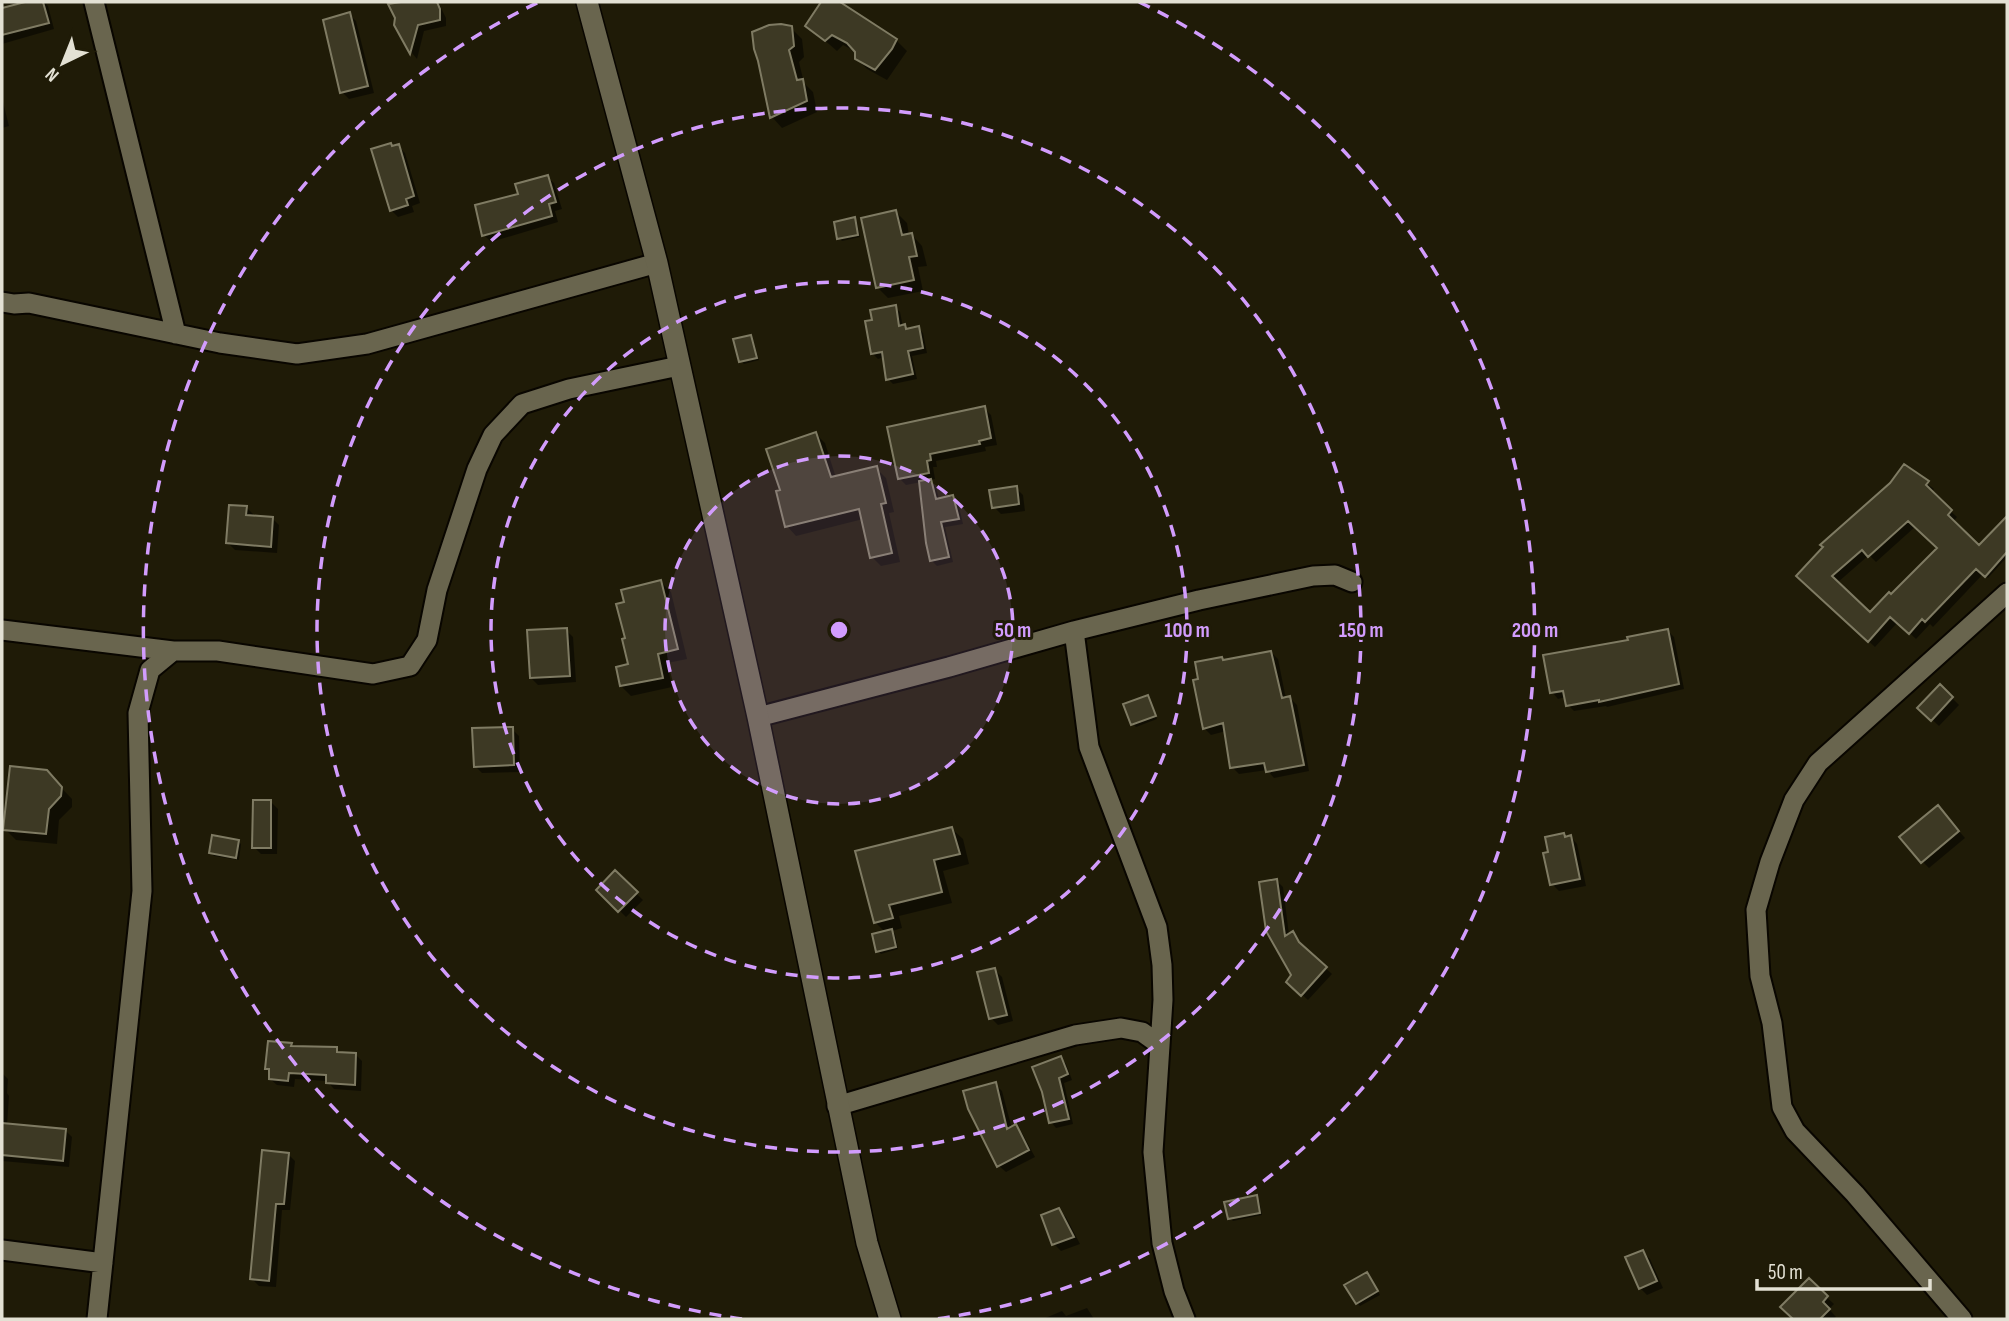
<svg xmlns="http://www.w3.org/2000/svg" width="2009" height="1321" viewBox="0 0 2009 1321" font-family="'Sofia Sans Condensed',sans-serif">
	<rect width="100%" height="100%" fill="#1f1b07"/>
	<path fill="#0007" fill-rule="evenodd" d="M 32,2 L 44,2 L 48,6 L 54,29 L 2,44 L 2,9 Z
		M 404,2 L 438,2 L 446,18 L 446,26 L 424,31 L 417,59 L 412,53 L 396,25 L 397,18 L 391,6 Z
		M 823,2 L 835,2 L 841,4 L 896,40 L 907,51 L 887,80 L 867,69 L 856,58 L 857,52 L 843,45 L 837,51 L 808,26 Z
		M 349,14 L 356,21 L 374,93 L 349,99 L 342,92 Z
		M 791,28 L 802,39 L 804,57 L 799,62 L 804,83 L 813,92 L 817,112 L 782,128 L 772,117 L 760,61 Z
		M 2,98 L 9,126 L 2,128 Z
		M 391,145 L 394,148 L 398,146 L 405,153 L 420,203 L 412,206 L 414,212 L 398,217 L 391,210 Z
		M 547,177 L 554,183 L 562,209 L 555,211 L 558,222 L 491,242 L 484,235 L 520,195 Z
		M 896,212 L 907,223 L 909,235 L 912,235 L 922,246 L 927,266 L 918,267 L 923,291 L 888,298 L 877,287 Z
		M 854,219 L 857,222 L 860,237 L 842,241 L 839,238 Z
		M 895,307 L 900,312 L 903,327 L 909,330 L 918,328 L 923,333 L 927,353 L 912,356 L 917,379 L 893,384 L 888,379 L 884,357 L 878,359 L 873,354 L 874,321 Z
		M 750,337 L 753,340 L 759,360 L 744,364 L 741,361 Z
		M 984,408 L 991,415 L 997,445 L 985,447 L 986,451 L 936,461 L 937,467 L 933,467 L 935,479 L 930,480 L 936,487 L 939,500 L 952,497 L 958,503 L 963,524 L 945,527 L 953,562 L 937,566 L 931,560 L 921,482 L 906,485 L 899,478 Z
		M 816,434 L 825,443 L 836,478 L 876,468 L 886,478 L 894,512 L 889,513 L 900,562 L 881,566 L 872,557 L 863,519 L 796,536 L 787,526 L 782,491 Z
		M 1904,466 L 1934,489 L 1931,493 L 1957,517 L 1953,522 L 1979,547 L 2007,518 L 2007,557 L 1988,578 L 1983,574 L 1933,627 L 1930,624 L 1916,639 L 1898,622 L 1875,647 L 1798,576 L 1891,484 ZM 1916,526 L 1939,548 L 1891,597 L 1870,615 L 1837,583 L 1869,555 L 1876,562 Z
		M 1016,488 L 1023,495 L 1025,511 L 1001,514 L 994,507 Z
		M 246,507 L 253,514 L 253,517 L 272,518 L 279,525 L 277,553 L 235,550 L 228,543 Z
		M 661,582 L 671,592 L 687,659 L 667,663 L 672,687 L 631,696 L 621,686 L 630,666 L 627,640 Z
		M 566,630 L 573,637 L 576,682 L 538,685 L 531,678 Z
		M 1667,630 L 1674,637 L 1684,689 L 1607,707 L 1606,706 L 1574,711 L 1568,705 L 1566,697 L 1558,699 L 1552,692 L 1630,641 Z
		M 1271,652 L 1278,659 L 1286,699 L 1290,698 L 1297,705 L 1309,771 L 1274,778 L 1267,770 L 1239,774 L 1232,767 L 1226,731 L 1211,735 L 1204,728 L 1200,680 L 1222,658 L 1225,662 Z
		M 1940,686 L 1959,705 L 1939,726 L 1920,708 Z
		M 1147,697 L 1150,700 L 1157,719 L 1136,727 L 1133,724 Z
		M 512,729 L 519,736 L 520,772 L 482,773 L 475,766 Z
		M 46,772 L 72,799 L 72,807 L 59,820 L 57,844 L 16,840 L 5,829 Z
		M 271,802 L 278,809 L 277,854 L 261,854 L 254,847 Z
		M 1944,814 L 1965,838 L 1929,868 L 1922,861 Z
		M 952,829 L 963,839 L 969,864 L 943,871 L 952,903 L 899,916 L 902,928 L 892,931 L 895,934 L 898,949 L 881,954 L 878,951 L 886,933 L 875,922 L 857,852 Z
		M 1563,835 L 1566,838 L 1571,837 L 1577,844 L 1586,886 L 1559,891 L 1552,884 L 1550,853 Z
		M 238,841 L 241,844 L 239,860 L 214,856 L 211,853 Z
		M 615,873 L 643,900 L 626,917 L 599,890 Z
		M 1277,881 L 1283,887 L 1289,935 L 1293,933 L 1304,948 L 1332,974 L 1308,1000 L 1288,982 L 1294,976 L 1267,931 Z
		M 995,970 L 1002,977 L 1013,1021 L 998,1025 L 991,1018 Z
		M 291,1045 L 294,1048 L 336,1049 L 341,1054 L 355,1054 L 362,1061 L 361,1091 L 334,1089 L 327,1081 L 295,1079 L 294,1087 L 277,1085 L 270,1079 L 270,1071 L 267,1068 Z
		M 1061,1058 L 1066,1064 L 1072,1080 L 1064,1083 L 1073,1124 L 1056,1128 L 1051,1122 Z
		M 2,1073 L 8,1079 L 7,1093 L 9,1096 L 7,1125 L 65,1130 L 72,1137 L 69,1167 L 2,1161 Z
		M 995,1084 L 1002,1091 L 1012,1129 L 1015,1127 L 1022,1133 L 1035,1157 L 1006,1172 L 999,1166 Z
		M 288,1154 L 295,1161 L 290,1210 L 282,1210 L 276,1287 L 259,1286 L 252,1279 Z
		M 1256,1197 L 1259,1200 L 1262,1215 L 1233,1221 L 1230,1218 Z
		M 1059,1210 L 1066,1217 L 1080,1244 L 1061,1251 L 1054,1244 L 1043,1216 Z
		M 1643,1252 L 1650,1259 L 1663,1288 L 1647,1295 L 1640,1288 Z
		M 1370,1277 L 1380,1295 L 1360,1306 L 1357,1303 Z
		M 1809,1281 L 1834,1304 L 1829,1309 L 1836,1317 L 1833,1319 L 1795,1319 L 1782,1307 Z
		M 1087,1308 L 1094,1319 L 1043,1319 L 1062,1311 L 1066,1316 Z"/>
	<path fill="#3d3924" stroke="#7f7b63" stroke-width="2" fill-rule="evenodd" d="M 25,2 L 43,2 L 49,23 L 2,35 L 2,8 Z
		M 401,2 L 437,2 L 440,9 L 440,20 L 418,25 L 410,54 L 394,25 L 395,18 L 388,4 Z
		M 821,2 L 840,2 L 897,39 L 892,49 L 875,70 L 855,59 L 855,52 L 847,43 L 832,35 L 825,41 L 805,26 Z
		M 350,12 L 368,86 L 340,93 L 323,20 Z
		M 781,24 L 792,26 L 794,46 L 789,50 L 797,80 L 803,79 L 807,101 L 770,118 L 758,61 L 754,49 L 752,32 L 769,25 Z
		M 391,143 L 392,146 L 399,144 L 414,196 L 406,199 L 408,205 L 390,211 L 371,149 Z
		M 548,175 L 556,202 L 549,204 L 552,216 L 482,236 L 475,205 L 518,194 L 515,184 Z
		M 896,210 L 902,235 L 912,233 L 917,256 L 909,257 L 914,280 L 876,288 L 861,218 Z
		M 855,217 L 858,235 L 837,239 L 834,222 Z
		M 896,305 L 899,326 L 905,324 L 906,329 L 919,326 L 923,348 L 908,351 L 913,374 L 886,380 L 882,352 L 871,354 L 865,321 L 872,320 L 870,310 Z
		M 751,335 L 757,358 L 739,362 L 733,339 Z
		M 985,406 L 991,438 L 979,441 L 980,444 L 930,454 L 931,460 L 927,461 L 929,473 L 898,479 L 887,427 Z
		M 816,432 L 831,477 L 877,466 L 886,503 L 881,504 L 892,553 L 870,558 L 859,509 L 785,527 L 776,491 L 780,490 L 766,449 Z
		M 1904,464 L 1929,481 L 1926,485 L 1952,510 L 1948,515 L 1979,545 L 2007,516 L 2007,552 L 1985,577 L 1976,569 L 1925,622 L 1922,619 L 1909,634 L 1890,617 L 1868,642 L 1796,576 L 1823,547 L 1820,545 L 1890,483 ZM 1908,521 L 1937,548 L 1891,594 L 1889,592 L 1870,612 L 1832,576 L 1862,550 L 1868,557 Z
		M 931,479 L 936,499 L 953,495 L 959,519 L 941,522 L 949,557 L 930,561 L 926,543 L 919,481 Z
		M 1017,486 L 1019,504 L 992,508 L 989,490 Z
		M 229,505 L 247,506 L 246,515 L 273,517 L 271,547 L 226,543 Z
		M 661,580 L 678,649 L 658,654 L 663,678 L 620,686 L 616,667 L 628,664 L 622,639 L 625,638 L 616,604 L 624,602 L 621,590 Z
		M 567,628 L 570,676 L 530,678 L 527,630 Z
		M 1668,629 L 1679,684 L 1599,702 L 1599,700 L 1566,706 L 1563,691 L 1550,693 L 1543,655 L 1628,640 L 1627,637 Z
		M 1271,651 L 1282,698 L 1290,696 L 1304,765 L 1266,772 L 1264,763 L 1230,768 L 1223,723 L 1203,729 L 1193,680 L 1198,679 L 1195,662 L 1222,657 L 1223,660 Z
		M 1940,684 L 1953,697 L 1931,721 L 1917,708 Z
		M 1148,695 L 1156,716 L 1131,725 L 1123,704 Z
		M 513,727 L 514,765 L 474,767 L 472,728 Z
		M 10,766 L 47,770 L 62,787 L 61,796 L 49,809 L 46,834 L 3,830 Z
		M 253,800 L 271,800 L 271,848 L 252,848 Z
		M 1938,805 L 1959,831 L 1921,863 L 1899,837 Z
		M 952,827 L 960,854 L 934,860 L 942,892 L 889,905 L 893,918 L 874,923 L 855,851 Z
		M 1564,833 L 1565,837 L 1571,835 L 1580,879 L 1550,885 L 1543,853 L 1548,852 L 1545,837 Z
		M 212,835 L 239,840 L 236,858 L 209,853 Z
		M 615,870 L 638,892 L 618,912 L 596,890 Z
		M 1277,879 L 1285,936 L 1293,931 L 1299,942 L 1327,967 L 1301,996 L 1286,982 L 1291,975 L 1266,931 L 1259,882 Z
		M 892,929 L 896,947 L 876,952 L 872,934 Z
		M 995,968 L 1007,1015 L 989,1019 L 977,972 Z
		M 268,1041 L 292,1043 L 291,1046 L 337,1047 L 337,1052 L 356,1053 L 355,1085 L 326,1083 L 326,1075 L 289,1073 L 288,1081 L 269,1079 L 269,1069 L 265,1069 Z
		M 1061,1056 L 1068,1074 L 1059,1078 L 1069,1119 L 1049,1123 L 1042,1092 L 1032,1067 Z
		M 996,1082 L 1007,1129 L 1016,1124 L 1029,1150 L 997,1167 L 968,1109 L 963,1091 Z
		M 2,1123 L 66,1129 L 63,1161 L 2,1155 Z
		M 262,1150 L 289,1153 L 284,1204 L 276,1204 L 269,1281 L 250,1279 Z
		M 1257,1195 L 1260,1213 L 1228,1219 L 1224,1202 Z
		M 1059,1208 L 1074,1237 L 1052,1245 L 1041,1215 Z
		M 1643,1250 L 1657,1281 L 1639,1289 L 1625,1257 Z
		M 1367,1272 L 1378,1291 L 1356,1304 L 1344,1285 Z
		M 1809,1278 L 1828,1296 L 1823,1302 L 1830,1309 L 1820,1319 L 1793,1319 L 1780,1307 Z"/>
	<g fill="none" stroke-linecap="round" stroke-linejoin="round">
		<defs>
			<path id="street" d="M 94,2 L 176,334
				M 2,302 L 14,304 L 29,303 L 220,343 L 297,354 L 367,344 L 657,263
				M 2,630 L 173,651
				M 1074,631 L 1089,747 L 1157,927 L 1162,965 L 1163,1000 L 1153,1152 L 1162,1243 L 1174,1291 L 1185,1319
				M 758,717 L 949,667 L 1074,631 L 1199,600 L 1313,576 L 1335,575 L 1352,582
				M 837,1106 L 1075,1035 L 1121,1028 L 1142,1032 L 1160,1045
				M 2,1250 L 103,1263
				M 97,1319 L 142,891 L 138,713 L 150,670 L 173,651 L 218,651 L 373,674 L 410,666 L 427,640 L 437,590 L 477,469 L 493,435 L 522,404 L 569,389 L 679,366
				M 1962,1319 L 1855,1194 L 1795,1131 L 1782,1107 L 1772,1023 L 1760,976 L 1756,910 L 1770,862 L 1794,800 L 1818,763 L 2007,593"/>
			<path id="secondary" d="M 587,2 L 657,263 L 758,717 L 867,1243 L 890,1319"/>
		</defs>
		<use href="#street" stroke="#090600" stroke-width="23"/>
		<use href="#secondary" stroke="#090600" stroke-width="24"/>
		<use href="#street" stroke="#69654e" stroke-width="19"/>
		<use href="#secondary" stroke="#69654e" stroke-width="21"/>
	</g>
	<circle cx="839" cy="630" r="174" fill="#d29cfd" fill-opacity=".12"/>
	<g fill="none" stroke="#d29cfd" stroke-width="3.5" stroke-dasharray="12 9">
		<circle cx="839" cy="630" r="174"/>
		<circle cx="839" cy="630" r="348"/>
		<circle cx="839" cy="630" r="522"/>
		<path d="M742 1319A696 696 0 0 1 539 2M1139 2A696 696 0 0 1 936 1319"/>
	</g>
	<circle cx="839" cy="630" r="10" fill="#d29cfd" stroke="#1f1b07" stroke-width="3.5"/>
	<g font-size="21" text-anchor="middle" font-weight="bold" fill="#d29cfd" stroke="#1f1b07" stroke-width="6" stroke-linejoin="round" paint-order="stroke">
		<text x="1013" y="637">50 m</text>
		<text x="1187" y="637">100 m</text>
		<text x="1361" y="637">150 m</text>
		<text x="1535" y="637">200 m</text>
	</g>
	<rect width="2009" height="1321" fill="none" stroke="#e3e1d4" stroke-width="7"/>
	<g transform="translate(63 63) rotate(223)" stroke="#1f1b07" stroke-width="5" paint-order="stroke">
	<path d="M0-5L12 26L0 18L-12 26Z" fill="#e3e1d4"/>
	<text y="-10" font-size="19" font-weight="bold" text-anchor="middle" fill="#e3e1d4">N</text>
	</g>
	<path d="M1757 1279v10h173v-10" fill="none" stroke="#e3e1d4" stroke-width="3.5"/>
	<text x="1768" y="1279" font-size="21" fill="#e3e1d4" stroke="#1f1b07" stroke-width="5" paint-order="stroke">50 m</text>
</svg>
